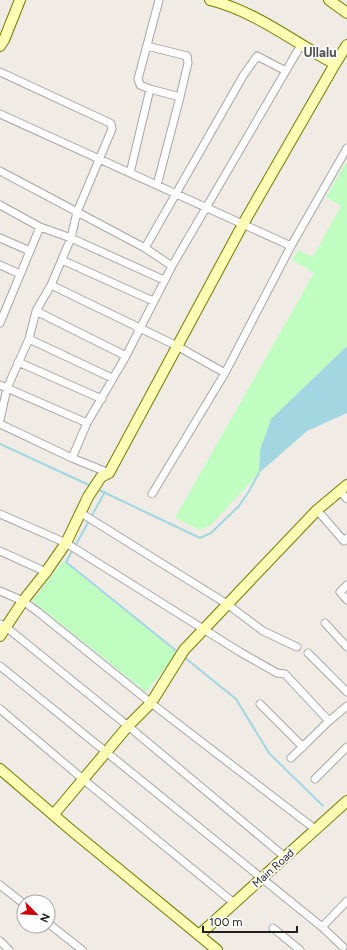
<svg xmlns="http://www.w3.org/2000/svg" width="347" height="950" viewBox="0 0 347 950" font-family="Figtree,sans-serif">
	<rect width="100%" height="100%" fill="#f0ece5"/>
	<path fill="#bffdc1" d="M 347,161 L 347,346 L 271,419 L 260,450 L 259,473 L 211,525 L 200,530 L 175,518 L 314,273 L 292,260 L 298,250 L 313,257 L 341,206 L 326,197 Z
		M 63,561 L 177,653 L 146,692 L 32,601 Z"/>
	<path fill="#a2d6e1" d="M 347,346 L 347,413 L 307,431 L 259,473 L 260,450 L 271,419 Z"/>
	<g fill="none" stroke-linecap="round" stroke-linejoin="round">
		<path stroke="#a2d6e1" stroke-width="2" d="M 0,444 L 91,486
			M 97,489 L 200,538 L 211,533 L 239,506 L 249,491 L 259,473
			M 91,517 L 105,492
			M 89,521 L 66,562 L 179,653
			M 184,657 L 236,699 L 269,753 L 323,806"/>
		<defs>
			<path id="street" d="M 147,46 L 187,56 L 188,63 L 180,97
				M 0,72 L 110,123 L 111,124 L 112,129 L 77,212 L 71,238 L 51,285 L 36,311 L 29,339 L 7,388 L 0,420
				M 150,89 L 140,85 L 138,79 L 159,0
				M 0,114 L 291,246
				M 0,171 L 145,248 L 172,266
				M 130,173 L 150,89 L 180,97 L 157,185
				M 0,205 L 40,227 L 71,238 L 164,280
				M 0,238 L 30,251
				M 145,248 L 243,76 L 257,56 L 286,71
				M 62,260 L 153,301
				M 0,265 L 20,274
				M 51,285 L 177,346 L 225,373
				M 36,311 L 126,356
				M 0,323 L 40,227
				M 29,339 L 112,378
				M 18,362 L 102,399
				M 0,385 L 87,423
				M 0,424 L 72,458 L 109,473
				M 72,458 L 87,423 L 126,356 L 172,266 L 301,45
				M 340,491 L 347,499
				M 152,494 L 225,373 L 291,246 L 347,148
				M 317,510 L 344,541 L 347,538
				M 81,513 L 227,604 L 263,631 L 297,647
				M 0,514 L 66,543 L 240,652 L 277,673 L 285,674 L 329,721
				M 0,551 L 46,572
				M 347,585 L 340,592 L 347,600
				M 0,591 L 23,601 L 38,612 L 151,703 L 315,829
				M 325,623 L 347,647
				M 0,624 L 6,627 L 128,726 L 285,857
				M 308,653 L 347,692
				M 0,666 L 322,927 L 343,947
				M 260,704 L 303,747
				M 0,709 L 84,780 L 234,903
				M 291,758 L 329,721 L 347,706
				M 315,779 L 347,747
				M 0,885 L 24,904
				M 48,923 L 82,950
				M 322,927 L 347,901
				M 273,928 L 300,950
				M 0,941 L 9,950"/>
			<path id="secondary" d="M 210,0 C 257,12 293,42 335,64 L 347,45
				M 329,0 L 347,13
				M 0,46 L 4,40 L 20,0
				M 0,636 L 23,601 L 46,572 L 66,543 L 88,497 L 101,477 L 109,473 L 243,224 L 335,64
				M 0,769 L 71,830 L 217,950
				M 54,814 L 128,726 L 151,703 L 184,650 L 317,510 L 347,485
				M 199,935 L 347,801"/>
		</defs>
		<use href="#street" stroke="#a6a6a6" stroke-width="9"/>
		<use href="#secondary" stroke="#757c00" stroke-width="12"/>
		<use href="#street" stroke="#fff" stroke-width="7"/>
		<use href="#secondary" stroke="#fefeb5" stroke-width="10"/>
	</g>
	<g text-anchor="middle" stroke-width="3.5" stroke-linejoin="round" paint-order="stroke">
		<g font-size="11" fill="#1f1f1f" stroke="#fff">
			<text transform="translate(273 868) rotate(-42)" y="4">Main Road</text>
		</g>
		<g font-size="13" font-weight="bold" fill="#525252" stroke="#fff">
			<text x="320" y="57">Ullalu</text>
		</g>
	</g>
	<g transform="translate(36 914) rotate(114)"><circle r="19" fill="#ffffff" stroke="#a5a5a5"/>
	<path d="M0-3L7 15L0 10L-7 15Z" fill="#ce000b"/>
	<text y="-6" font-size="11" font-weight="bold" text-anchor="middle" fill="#1f1f1f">N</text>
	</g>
	<path d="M203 926v6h94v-6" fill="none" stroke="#1f1f1f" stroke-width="2"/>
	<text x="209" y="926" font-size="12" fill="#1f1f1f" stroke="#ffffff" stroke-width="3" paint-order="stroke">100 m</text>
</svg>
